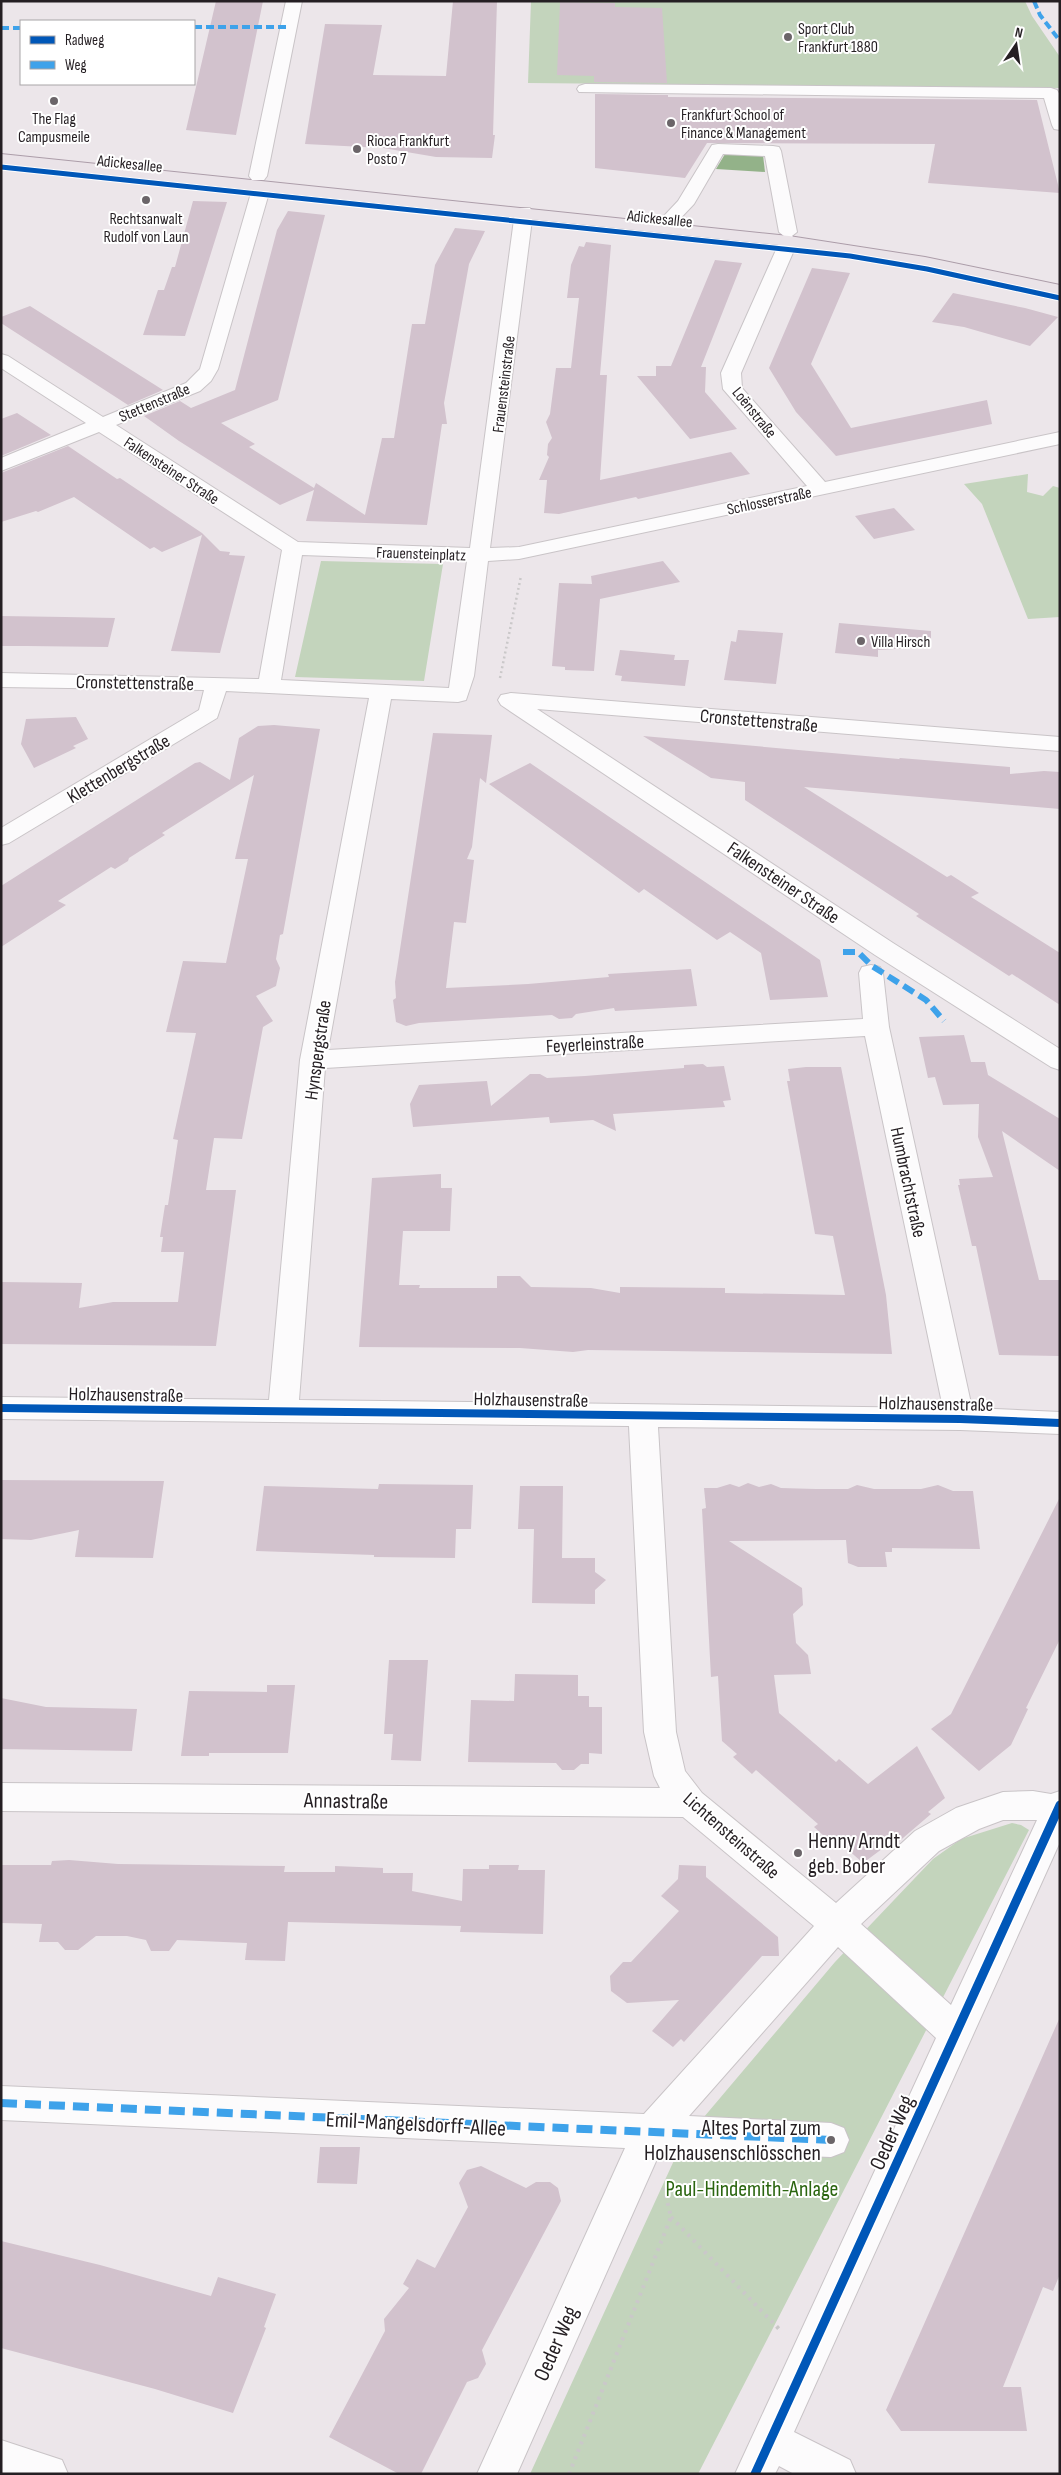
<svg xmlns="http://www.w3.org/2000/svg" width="1061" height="2475" viewBox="0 0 1061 2475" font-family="'Sofia Sans Condensed',sans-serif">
	<rect width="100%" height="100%" fill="#ece6ea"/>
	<path fill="#c3d4bc" d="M 531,1 L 1025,1 L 1032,16 L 1060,57 L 1060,88 L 528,83 Z
		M 1028,474 L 1027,492 L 1043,496 L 1053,486 L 1060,488 L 1060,617 L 1028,619 L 982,504 L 964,484 Z
		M 321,561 L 443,564 L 424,681 L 295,677 Z
		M 1012,1823 L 1021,1825 L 1029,1830 L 698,2474 L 530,2474 L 682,2143 L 835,1962 L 933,1859 L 961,1839 Z"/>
	<path fill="#93b289" d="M 725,154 L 763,155 L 765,172 L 716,169 Z"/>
	<path fill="#d2c2cd" d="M 216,1 L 263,1 L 236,135 L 186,130 Z
		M 453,1 L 497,1 L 493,135 L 495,135 L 492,158 L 436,157 L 383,148 L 305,144 L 325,24 L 382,25 L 373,75 L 446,76 Z
		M 560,2 L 615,3 L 615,7 L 662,8 L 667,83 L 594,82 L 594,76 L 557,75 Z
		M 595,94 L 668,95 L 668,97 L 1037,100 L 1060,193 L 928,183 L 935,144 L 707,143 L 685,178 L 595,168 Z
		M 193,201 L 227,202 L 185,336 L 143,335 L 158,290 L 164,290 L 172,267 L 175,267 Z
		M 288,211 L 325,215 L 278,400 L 221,423 L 255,444 L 249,447 L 314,488 L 316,483 L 365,515 L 382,438 L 394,438 L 412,324 L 425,324 L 435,265 L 455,228 L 485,231 L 469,264 L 444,403 L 447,424 L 442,424 L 427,525 L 306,521 L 314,490 L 280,505 L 179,441 L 144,416 L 180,401 L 191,408 L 235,390 L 277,230 Z
		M 586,242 L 611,245 L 600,375 L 607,375 L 600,480 L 731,452 L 750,474 L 638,499 L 636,497 L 559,514 L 544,513 L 547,480 L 539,480 L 549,457 L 547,455 L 548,444 L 552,438 L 546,422 L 550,414 L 556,368 L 571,368 L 579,298 L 567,298 L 571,265 L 579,246 L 584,247 Z
		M 715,260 L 742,263 L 701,367 L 706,367 L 705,392 L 737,429 L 690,439 L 637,376 L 656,376 L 656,366 L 671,366 Z
		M 812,268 L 850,273 L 811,364 L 851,428 L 987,400 L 992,424 L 836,456 L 796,412 L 769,368 Z
		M 953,293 L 1025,308 L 1058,317 L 1030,346 L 964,327 L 932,322 Z
		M 30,306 L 163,390 L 128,405 L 1,323 L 1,317 Z
		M 17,413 L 51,435 L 1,456 L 1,419 Z
		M 68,446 L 117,479 L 120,478 L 202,533 L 220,551 L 230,552 L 229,555 L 245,556 L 220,653 L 171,651 L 202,535 L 162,552 L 154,547 L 150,549 L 74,497 L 38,512 L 36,511 L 1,522 L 1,473 Z
		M 894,508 L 915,530 L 874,539 L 855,516 Z
		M 663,561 L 680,582 L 600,599 L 594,671 L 565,670 L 565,667 L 552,666 L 559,583 L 592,584 L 591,576 Z
		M 1,616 L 65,617 L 115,618 L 108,647 L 27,646 L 1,646 Z
		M 839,623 L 931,631 L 931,647 L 878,650 L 878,657 L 835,653 Z
		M 738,630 L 783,633 L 776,684 L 724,680 L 731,641 L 736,642 Z
		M 620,650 L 675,655 L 674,660 L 689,660 L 685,686 L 621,681 L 622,676 L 615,675 Z
		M 76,717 L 88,739 L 73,746 L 76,748 L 34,768 L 21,744 L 26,719 Z
		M 274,725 L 320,729 L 283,934 L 280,935 L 276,959 L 280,968 L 276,986 L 256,996 L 273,1021 L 263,1027 L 242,1139 L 214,1138 L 206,1190 L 236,1190 L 216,1346 L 1,1344 L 1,1282 L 82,1283 L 79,1308 L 113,1302 L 178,1302 L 184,1252 L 161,1252 L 163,1237 L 160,1237 L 165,1205 L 168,1205 L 178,1140 L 173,1139 L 196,1033 L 166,1032 L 183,961 L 226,963 L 248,859 L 235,859 L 254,775 L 162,833 L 165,835 L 129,858 L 128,861 L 115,869 L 111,867 L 58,901 L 66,905 L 1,947 L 1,886 L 195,763 L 200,762 L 230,780 L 239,738 L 258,726 Z
		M 433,733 L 492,735 L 486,783 L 480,778 L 472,847 L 467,859 L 474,860 L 466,923 L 454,922 L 446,988 L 528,984 L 609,977 L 608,974 L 691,969 L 697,1006 L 615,1011 L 614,1008 L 576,1014 L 572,1018 L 559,1019 L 552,1015 L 419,1023 L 406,1026 L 396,1022 L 393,1000 L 396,998 L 395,982 Z
		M 643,736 L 899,759 L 900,758 L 1010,767 L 1010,774 L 1044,771 L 1060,772 L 1060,809 L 804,787 L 947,877 L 951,875 L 979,893 L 971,897 L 1060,953 L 1060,1005 L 1012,974 L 1009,976 L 916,916 L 919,914 L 745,800 L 745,782 L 711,778 Z
		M 530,763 L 820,960 L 828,997 L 770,1000 L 761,953 L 730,932 L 717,940 L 644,889 L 639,893 L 489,784 Z
		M 964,1035 L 971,1062 L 985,1062 L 988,1075 L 1060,1119 L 1060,1171 L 1002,1131 L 1039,1280 L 1060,1280 L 1060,1356 L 999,1355 L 976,1246 L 972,1246 L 958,1185 L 960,1185 L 959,1179 L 993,1177 L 978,1137 L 979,1104 L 943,1105 L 935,1077 L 928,1078 L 919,1037 Z
		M 703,1064 L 707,1067 L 724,1066 L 731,1100 L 723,1101 L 725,1107 L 613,1114 L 616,1131 L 593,1120 L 550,1123 L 549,1117 L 413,1127 L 410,1104 L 419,1085 L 487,1081 L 491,1106 L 530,1074 L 540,1074 L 547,1078 L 585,1076 L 684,1068 L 684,1065 Z
		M 806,1067 L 841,1067 L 886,1295 L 892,1354 L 588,1350 L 573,1352 L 520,1348 L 359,1347 L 372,1178 L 441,1174 L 441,1188 L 452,1188 L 450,1231 L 403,1231 L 399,1285 L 420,1285 L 419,1288 L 497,1288 L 497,1276 L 520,1276 L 531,1287 L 591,1288 L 620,1293 L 620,1287 L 725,1288 L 725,1293 L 845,1295 L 833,1236 L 815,1234 L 787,1081 L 790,1081 L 788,1069 Z
		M 1,1480 L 164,1481 L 153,1558 L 75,1557 L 79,1530 L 31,1540 L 1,1539 Z
		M 748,1483 L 759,1487 L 771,1484 L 781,1488 L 816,1489 L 848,1489 L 857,1485 L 874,1489 L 921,1489 L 938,1485 L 953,1491 L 973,1491 L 980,1549 L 892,1548 L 892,1552 L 885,1552 L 887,1567 L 858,1567 L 848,1563 L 846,1540 L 729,1541 L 802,1588 L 803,1605 L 793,1614 L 796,1643 L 808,1655 L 811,1674 L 774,1675 L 779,1713 L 836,1762 L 839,1759 L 868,1784 L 917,1746 L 945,1798 L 928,1812 L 931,1814 L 889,1850 L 886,1846 L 863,1863 L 838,1841 L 834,1845 L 814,1827 L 818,1824 L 780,1791 L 756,1770 L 752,1774 L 733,1757 L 737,1754 L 722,1741 L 718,1676 L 711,1677 L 702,1509 L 706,1508 L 704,1488 L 717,1488 L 730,1484 L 739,1487 Z
		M 379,1484 L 473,1485 L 471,1529 L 456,1529 L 455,1558 L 374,1557 L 374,1555 L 256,1551 L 264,1486 L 378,1489 Z
		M 520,1486 L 563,1486 L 562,1558 L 595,1558 L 595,1572 L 606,1580 L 595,1590 L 595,1604 L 532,1603 L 534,1529 L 518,1529 Z
		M 1060,1497 L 1060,1639 L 1026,1708 L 1028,1709 L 1011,1745 L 979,1771 L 931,1729 L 951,1714 Z
		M 389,1660 L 428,1660 L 421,1761 L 391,1760 L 393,1734 L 384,1734 Z
		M 515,1674 L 578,1675 L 578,1696 L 589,1696 L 589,1707 L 602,1707 L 602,1754 L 589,1753 L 589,1764 L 581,1764 L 574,1770 L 562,1770 L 556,1763 L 468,1762 L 471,1700 L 514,1701 Z
		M 267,1685 L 295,1685 L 288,1753 L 209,1753 L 209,1756 L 181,1756 L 189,1691 L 267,1692 Z
		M 1,1698 L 46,1707 L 137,1709 L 132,1751 L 1,1749 Z
		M 69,1860 L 118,1864 L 285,1866 L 284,1872 L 335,1872 L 335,1866 L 383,1868 L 383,1873 L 413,1873 L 412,1891 L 462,1901 L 463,1869 L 489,1869 L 489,1865 L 519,1865 L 518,1870 L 545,1870 L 543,1934 L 460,1932 L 461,1926 L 288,1922 L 285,1961 L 245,1960 L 247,1943 L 177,1940 L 169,1951 L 151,1951 L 146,1940 L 127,1936 L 96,1936 L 78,1950 L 65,1950 L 58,1942 L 39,1942 L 42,1924 L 1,1923 L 1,1865 L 51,1865 L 52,1861 Z
		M 679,1865 L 706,1866 L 706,1877 L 778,1937 L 779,1956 L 762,1956 L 684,2042 L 681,2039 L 673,2047 L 652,2031 L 679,2000 L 627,2003 L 611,1991 L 610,1976 L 623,1962 L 631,1962 L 679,1911 L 661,1896 L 678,1879 Z
		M 1060,2017 L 1060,2274 L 1053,2291 L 1043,2287 L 1003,2387 L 1021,2387 L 1027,2431 L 901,2431 L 886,2410 Z
		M 320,2147 L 360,2147 L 357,2184 L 317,2183 Z
		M 481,2166 L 526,2188 L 536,2182 L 550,2182 L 558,2188 L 561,2201 L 482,2350 L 486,2364 L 478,2378 L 467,2382 L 421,2474 L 399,2474 L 329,2437 L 385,2331 L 384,2319 L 409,2288 L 403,2284 L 417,2259 L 435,2268 L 468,2207 L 459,2183 L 467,2170 Z
		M 1,2241 L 100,2265 L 211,2296 L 218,2277 L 276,2294 L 264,2327 L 266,2328 L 233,2413 L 155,2389 L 1,2348 Z"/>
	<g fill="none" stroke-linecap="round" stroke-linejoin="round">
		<defs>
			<path id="minor" d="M 286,1 L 302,1 L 267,176 L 264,180 L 252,180 L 249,176 Z
				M 585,84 L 1051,88 L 1057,90 L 1060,95 L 1060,130 L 1054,129 L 1052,125 L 1044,98 L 579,92 L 577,89 L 579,86 Z
				M 718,144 L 773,146 L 779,147 L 781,151 L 797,232 L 792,236 L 798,241 L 741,373 L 742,388 L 825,482 L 1060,432 L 1060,444 L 519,559 L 488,561 L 474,676 L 466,700 L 458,702 L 391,699 L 328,1050 L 863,1019 L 859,973 L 862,967 L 871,965 L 880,967 L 883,973 L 889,1027 L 972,1408 L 1060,1412 L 1060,1434 L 960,1430 L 658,1427 L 676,1732 L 685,1771 L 702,1793 L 836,1903 L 915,1831 L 956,1808 L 1003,1792 L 1033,1791 L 1051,1794 L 1060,1791 L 1060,1842 L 794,2432 L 850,2460 L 856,2474 L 794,2474 L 779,2466 L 775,2474 L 735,2474 L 936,2038 L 838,1947 L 689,2116 L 831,2123 L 844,2128 L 849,2140 L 844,2152 L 831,2157 L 661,2150 L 517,2474 L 477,2474 L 625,2148 L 1,2120 L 1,2086 L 644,2114 L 814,1926 L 683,1817 L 1,1811 L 1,1783 L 660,1788 L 654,1776 L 644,1732 L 629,1426 L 1,1419 L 1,1397 L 269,1400 L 300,1060 L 369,698 L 226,691 L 217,718 L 9,843 L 1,845 L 1,828 L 199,710 L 204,690 L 1,687 L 1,673 L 259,679 L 282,550 L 99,432 L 1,471 L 1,458 L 86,423 L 1,368 L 1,354 L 8,356 L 103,417 L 186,383 L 200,369 L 253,186 L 256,182 L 268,182 L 271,186 L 218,369 L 211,381 L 200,391 L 116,425 L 298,542 L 470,548 L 515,212 L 518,208 L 530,208 L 533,212 L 490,548 L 519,547 L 807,486 L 723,389 L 721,373 L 780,241 L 785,237 L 779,232 L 765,156 L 723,154 L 694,204 L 676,223 L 664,223 L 661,219 L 678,201 L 712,145 ZM 302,555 L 467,561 L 449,688 L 281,680 ZM 865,1036 L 943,1408 L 299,1400 L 325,1068 ZM 1003,1820 L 1037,1820 L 951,2005 L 861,1924 L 939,1851 L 979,1829 Z
				M 511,693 L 1060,737 L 1060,751 L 537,709 L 893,943 L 1060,1049 L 1060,1070 L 1051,1067 L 875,955 L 501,705 L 498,700 L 501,695 Z
				M 1,2440 L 62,2460 L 68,2474 L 1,2474 Z"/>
			<path id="major" d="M 1,154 L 789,236 L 925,257 L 1060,285 L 1060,296 L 925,268 L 789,246 L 1,164 Z"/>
		</defs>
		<use href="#minor" stroke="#c9c4c7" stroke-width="2"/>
		<use href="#major" stroke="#ac9da9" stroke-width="2"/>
		<path stroke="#cac8c9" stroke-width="2.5" stroke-dasharray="2 3" stroke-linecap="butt" d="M 500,678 L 521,576"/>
		<path stroke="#cac8c9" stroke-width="4" stroke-dasharray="3 5" stroke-linecap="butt" d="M 671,2217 L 782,2332
			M 569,2474 L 671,2217 L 664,2188"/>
		<use href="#minor" fill="#fcfbfc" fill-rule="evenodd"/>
		<use href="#major" fill="#eae3e8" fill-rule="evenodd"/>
		<path stroke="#3ea2ea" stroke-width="4" stroke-dasharray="8 4" stroke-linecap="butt" d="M 1034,1 L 1040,15 L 1060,41
			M 194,27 L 289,27
			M 1,28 L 21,28"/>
		<path stroke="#3ea2ea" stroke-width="6" stroke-dasharray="12 6" stroke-linecap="butt" d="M 843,952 L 858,952 L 872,966 L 926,1000 L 944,1021"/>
		<path stroke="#3ea2ea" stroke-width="8" stroke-dasharray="16 8" stroke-linecap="butt" d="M 1,2103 L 831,2140"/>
		<defs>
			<path id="cycleway-far2" d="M 1,167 L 850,256 L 927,269 L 1060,298"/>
			<path id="cycleway-far1" d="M 1,1408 L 960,1419 L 1060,1423"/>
			<path id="cycleway" d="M 755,2474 L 1060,1805"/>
		</defs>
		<use href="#cycleway-far2" stroke="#fff" stroke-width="7"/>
		<use href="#cycleway-far1" stroke="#fff" stroke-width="11"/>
		<use href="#cycleway" stroke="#fff" stroke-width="12"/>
		<use href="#cycleway-far2" stroke="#0057b8" stroke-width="5"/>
		<use href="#cycleway-far1" stroke="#0057b8" stroke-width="8"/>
		<use href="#cycleway" stroke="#0057b8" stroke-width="9"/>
	</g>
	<g fill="#6b6569" stroke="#fff" stroke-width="2">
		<circle cx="788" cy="37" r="5"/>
		<circle cx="54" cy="101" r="5"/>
		<circle cx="671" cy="123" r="5"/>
		<circle cx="357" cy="149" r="5"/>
		<circle cx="146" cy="200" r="5"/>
		<circle cx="861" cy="641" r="5"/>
		<circle cx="798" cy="1853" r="5"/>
		<circle cx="831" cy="2140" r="5"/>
	</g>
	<g text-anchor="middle" stroke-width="4" stroke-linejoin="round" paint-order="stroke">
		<g font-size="16" fill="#251f23" stroke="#fff" text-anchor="start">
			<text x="798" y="34">Sport Club<tspan x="798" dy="18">Frankfurt 1880</tspan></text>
			<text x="681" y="120">Frankfurt School of<tspan x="681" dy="18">Finance &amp; Management</tspan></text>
			<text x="54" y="124" text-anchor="middle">The Flag<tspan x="54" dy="18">Campusmeile</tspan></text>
			<text x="367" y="146">Rioca Frankfurt<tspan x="367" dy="18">Posto 7</tspan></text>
			<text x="146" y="224" text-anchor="middle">Rechtsanwalt<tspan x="146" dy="18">Rudolf von Laun</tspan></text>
			<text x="871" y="647">Villa Hirsch</text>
		</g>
		<g font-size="16" fill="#251f23" stroke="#fff">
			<text transform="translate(130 163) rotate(6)" y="6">Adickesallee</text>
			<text transform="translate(660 218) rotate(6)" y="6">Adickesallee</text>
			<text transform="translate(503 384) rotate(-83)" y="6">Frauensteinstraße</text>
			<text transform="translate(154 402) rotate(-23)" y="6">Stettenstraße</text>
			<text transform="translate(755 412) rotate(51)" y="6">Loënstraße</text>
			<text transform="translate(172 470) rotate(33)" y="6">Falkensteiner Straße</text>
			<text transform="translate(769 500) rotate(-12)" y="6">Schlosserstraße</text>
			<text transform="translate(421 553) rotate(2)" y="6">Frauensteinplatz</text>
		</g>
		<g font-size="19" fill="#251f23" stroke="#fff">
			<text transform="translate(135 682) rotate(1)" y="7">Cronstettenstraße</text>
			<text transform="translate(759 720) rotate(5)" y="7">Cronstettenstraße</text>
			<text transform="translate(118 768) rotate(-31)" y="7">Klettenbergstraße</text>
			<text transform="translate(784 882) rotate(34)" y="7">Falkensteiner Straße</text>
			<text transform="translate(595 1043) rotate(-3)" y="7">Feyerleinstraße</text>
			<text transform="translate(317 1050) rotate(-82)" y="7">Hynspergstraße</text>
			<text transform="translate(909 1182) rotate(78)" y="7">Humbrachtstraße</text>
			<text transform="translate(126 1394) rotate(1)" y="7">Holzhausenstraße</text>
			<text transform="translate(531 1399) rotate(1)" y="7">Holzhausenstraße</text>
			<text transform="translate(936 1403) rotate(1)" y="7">Holzhausenstraße</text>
			<text transform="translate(732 1835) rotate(41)" y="7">Lichtensteinstraße</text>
		</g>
		<g font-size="22" fill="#251f23" stroke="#fff">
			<text transform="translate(346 1800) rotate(1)" y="8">Annastraße</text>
			<text transform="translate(416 2123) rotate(3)" y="8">Emil-Mangelsdorff-Allee</text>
			<text transform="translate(891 2132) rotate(-66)" y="8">Oeder Weg</text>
			<text transform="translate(555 2343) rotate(-66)" y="8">Oeder Weg</text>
		</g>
		<g font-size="22" fill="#251f23" stroke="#fff" text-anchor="start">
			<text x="808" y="1848">Henny Arndt<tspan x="808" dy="25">geb. Bober</tspan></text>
			<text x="821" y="2135" text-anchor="end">Altes Portal zum<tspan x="821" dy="25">Holzhausenschlösschen</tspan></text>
		</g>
		<g font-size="22" fill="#2a650f" stroke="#fff">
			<text x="752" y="2196">Paul-Hindemith-Anlage</text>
		</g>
	</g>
	<rect width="1061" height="2475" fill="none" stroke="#251f23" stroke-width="5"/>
	<rect x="20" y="20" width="175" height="65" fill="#ffffff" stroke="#a8a5a7"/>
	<rect x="30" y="36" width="25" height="8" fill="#0057b8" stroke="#a8a5a7"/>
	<text x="65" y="45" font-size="15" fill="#251f23">Radweg</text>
	<rect x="30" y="61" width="25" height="8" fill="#3ea2ea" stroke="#a8a5a7"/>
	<text x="65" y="70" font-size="15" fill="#251f23">Weg</text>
	<g transform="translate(1016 45) rotate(13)" stroke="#ffffff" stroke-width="4" paint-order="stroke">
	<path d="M0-4L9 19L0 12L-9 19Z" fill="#251f23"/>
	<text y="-8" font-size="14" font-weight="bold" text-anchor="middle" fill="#251f23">N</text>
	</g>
</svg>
